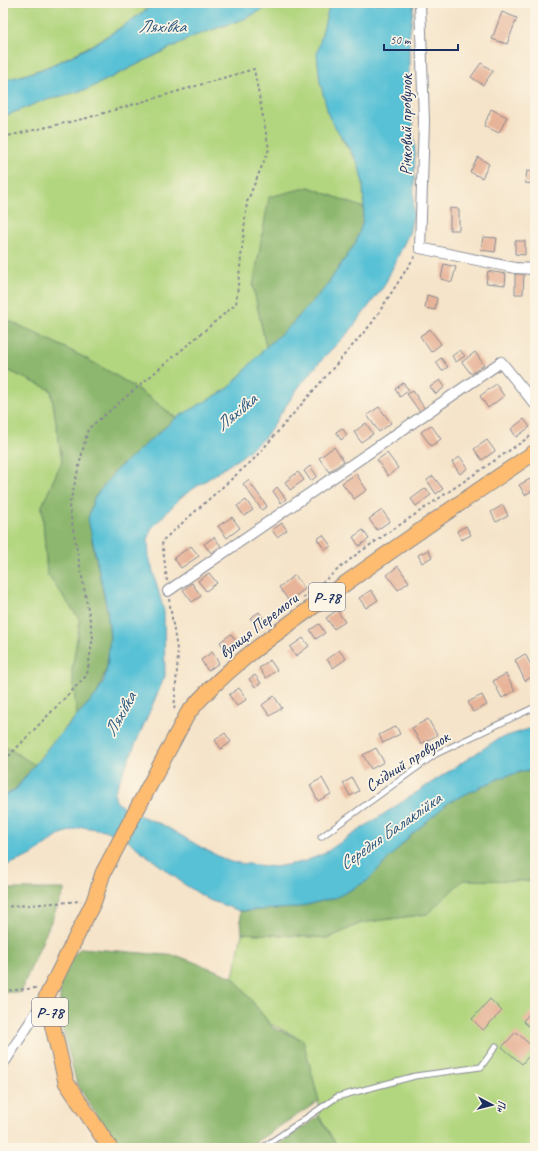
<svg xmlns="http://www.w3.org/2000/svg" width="538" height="1151" viewBox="0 0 538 1151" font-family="Caveat,sans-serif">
	<rect width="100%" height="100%" fill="#fcf5e5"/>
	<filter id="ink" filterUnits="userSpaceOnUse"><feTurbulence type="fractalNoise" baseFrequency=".025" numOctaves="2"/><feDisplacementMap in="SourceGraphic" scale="8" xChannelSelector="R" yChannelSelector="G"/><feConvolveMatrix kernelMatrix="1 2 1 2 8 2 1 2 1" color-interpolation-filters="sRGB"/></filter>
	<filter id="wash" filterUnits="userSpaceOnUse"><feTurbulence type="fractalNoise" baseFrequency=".012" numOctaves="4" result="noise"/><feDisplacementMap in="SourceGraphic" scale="16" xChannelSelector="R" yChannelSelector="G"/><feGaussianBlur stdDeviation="0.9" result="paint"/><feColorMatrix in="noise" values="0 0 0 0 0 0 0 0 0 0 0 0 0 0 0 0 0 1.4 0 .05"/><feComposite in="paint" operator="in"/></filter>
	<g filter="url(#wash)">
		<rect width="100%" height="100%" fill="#f5e4c9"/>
		<path fill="#b2d67f" stroke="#66826e" d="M 3,3 L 155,3 C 115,34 53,71 3,80 Z
			M 276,3 L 328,3 L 329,6 L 341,138 L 358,163 L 363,183 L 364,208 L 309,187 L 253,286 L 266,347 L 229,388 L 176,418 C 123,374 65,347 3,318 L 3,117 L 39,102 L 88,89 L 194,36 L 244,19 Z
			M 3,368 L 51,390 L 62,461 L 42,506 L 47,574 L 80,620 L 72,671 L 77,715 L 51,744 L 35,765 L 3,745 Z
			M 463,880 L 535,881 L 535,1148 L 338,1148 L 319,1116 L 319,1101 L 303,1040 L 270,1024 L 233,977 L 242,933 L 329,938 L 361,923 L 427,914 Z"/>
		<path fill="#8db76e" stroke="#547366" d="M 309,187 L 364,208 L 362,224 L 355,244 L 325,288 L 290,326 L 266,347 L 253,286 L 269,197 Z
			M 3,318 C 65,347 123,374 176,418 L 116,470 L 92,541 L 107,609 L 110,637 L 107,667 L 97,694 L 77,715 L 72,671 L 80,620 L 47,574 L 42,506 L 62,461 L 51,390 L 3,368 Z
			M 3,745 L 35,765 L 15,789 L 3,797 Z
			M 535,768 L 535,881 L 463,880 L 427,914 L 361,923 L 329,938 L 242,933 L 240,911 L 295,908 L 337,897 L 367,881 L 410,836 L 449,802 L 500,778 Z
			M 6,889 L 65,889 L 20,993 L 3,992 L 3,891 Z
			M 81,948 L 178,956 L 233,977 L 273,1028 L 303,1040 L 319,1101 L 246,1148 L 117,1148 L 77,1084 L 60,1020 L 60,968 Z
			M 319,1116 L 338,1148 L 273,1148 Z"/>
		<path fill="#59c1d6" stroke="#3a789a" d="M 155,3 L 276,3 L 244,19 L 194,36 L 88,89 L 39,102 L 3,117 L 3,80 C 55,71 114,35 155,3 Z
			M 328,3 L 414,3 L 409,38 L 409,75 L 415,152 L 413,216 L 409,233 L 384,286 L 349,332 L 324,357 L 298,388 L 265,437 L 241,457 L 181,497 L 151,529 L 148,540 L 149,557 L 164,611 L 165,676 L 114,793 L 116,801 L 126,810 L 163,825 L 204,849 L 230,862 L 275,867 L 303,862 L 323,854 L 498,739 L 535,727 L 535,768 L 500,778 L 449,802 L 410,836 L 367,881 L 337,897 L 295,908 L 240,911 L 209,900 L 184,884 L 123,837 L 104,830 L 82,827 L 61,834 L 32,855 L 3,867 L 3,797 L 16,789 L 51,744 L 97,694 L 104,680 L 107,667 L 110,637 L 107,609 L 88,519 L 94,498 L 116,470 L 176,418 L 229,388 L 266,347 L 290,326 L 325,288 L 355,244 L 362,224 L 364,208 L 363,183 L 358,163 L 329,117 L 320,82 L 317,54 L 329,6 Z"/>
		<g id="blocks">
			<path fill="#e7b499" d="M 502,12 L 517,18 L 507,44 L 492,39 Z
				M 481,63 L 493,71 L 483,85 L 471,77 Z
				M 491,109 L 507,117 L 499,133 L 484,126 Z
				M 478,157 L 489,164 L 482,178 L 470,172 Z
				M 527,171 L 535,172 L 534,184 L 525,183 Z
				M 450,208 L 459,209 L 459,230 L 450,230 Z
				M 483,237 L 497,238 L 495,252 L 481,250 Z
				M 515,241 L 525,241 L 525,255 L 515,254 Z
				M 444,264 L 456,267 L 452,282 L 441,279 Z
				M 488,271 L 506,274 L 505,285 L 486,283 Z
				M 515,274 L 524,274 L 523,294 L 515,294 Z
				M 427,295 L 437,298 L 435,310 L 425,308 Z
				M 430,329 L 441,344 L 431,352 L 420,336 Z
				M 460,350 L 465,356 L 456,362 L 452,356 Z
				M 475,352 L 484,365 L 471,374 L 462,362 Z
				M 441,358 L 448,367 L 442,371 L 436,362 Z
				M 440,380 L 445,387 L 436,394 L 430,387 Z
				M 403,383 L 409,390 L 400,397 L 395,389 Z
				M 496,384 L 504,396 L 488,408 L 480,396 Z
				M 413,391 L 425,409 L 420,412 L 407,394 Z
				M 379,407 L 391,423 L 379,432 L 367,415 Z
				M 524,419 L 530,427 L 516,437 L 511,429 Z
				M 366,423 L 373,434 L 361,442 L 354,432 Z
				M 431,425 L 441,439 L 431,446 L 421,432 Z
				M 342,428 L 347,435 L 341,440 L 336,432 Z
				M 487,440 L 495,451 L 482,460 L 474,449 Z
				M 334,447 L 344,461 L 329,472 L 319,458 Z
				M 387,453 L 398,468 L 388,476 L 377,460 Z
				M 460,457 L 468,468 L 460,474 L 452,462 Z
				M 310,466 L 317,476 L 311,481 L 304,471 Z
				M 298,472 L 304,480 L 290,490 L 285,482 Z
				M 356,474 L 367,490 L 354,499 L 342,483 Z
				M 433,476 L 443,489 L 436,494 L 427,480 Z
				M 530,479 L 535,489 L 525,495 L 519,485 Z
				M 248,480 L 267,506 L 262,510 L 243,484 Z
				M 277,487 L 286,499 L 281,503 L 273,491 Z
				M 426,488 L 431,495 L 416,506 L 411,499 Z
				M 246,500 L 253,510 L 244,516 L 237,506 Z
				M 503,505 L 508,516 L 496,522 L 491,512 Z
				M 382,510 L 390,521 L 377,530 L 369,519 Z
				M 232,517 L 240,528 L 227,538 L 218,526 Z
				M 282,523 L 287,530 L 277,537 L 272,530 Z
				M 466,526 L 471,535 L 461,540 L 457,531 Z
				M 363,530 L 369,539 L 359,546 L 353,537 Z
				M 323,535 L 331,546 L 325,550 L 317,539 Z
				M 214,537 L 221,546 L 211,553 L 204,544 Z
				M 191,546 L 199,556 L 181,568 L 174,558 Z
				M 428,550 L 432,557 L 422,563 L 418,555 Z
				M 398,566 L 409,582 L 398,590 L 387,575 Z
				M 209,573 L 217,583 L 206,591 L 198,581 Z
				M 295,575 L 305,589 L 289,601 L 279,587 Z
				M 192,583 L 201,596 L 192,602 L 183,590 Z
				M 371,590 L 378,600 L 366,608 L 359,598 Z
				M 337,610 L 345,622 L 334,629 L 326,618 Z
				M 259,612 L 266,623 L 258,629 L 250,618 Z
				M 319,624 L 325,633 L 316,639 L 310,630 Z
				M 231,634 L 238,645 L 227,653 L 220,642 Z
				M 303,638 L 309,646 L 296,656 L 290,647 Z
				M 339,650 L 346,659 L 333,668 L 327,659 Z
				M 212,652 L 219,663 L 208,671 L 201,660 Z
				M 525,654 L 535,672 L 535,675 L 525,681 L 515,660 Z
				M 270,660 L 277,670 L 266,678 L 259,668 Z
				M 506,674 L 515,691 L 502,698 L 493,681 Z
				M 255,675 L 261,683 L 255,687 L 249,679 Z
				M 239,688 L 247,699 L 237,706 L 229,695 Z
				M 482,695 L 487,705 L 473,712 L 468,702 Z
				M 274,696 L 282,708 L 270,716 L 262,705 Z
				M 428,719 L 437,735 L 421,744 L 412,728 Z
				M 396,726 L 400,734 L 383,743 L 379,735 Z
				M 225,733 L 231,742 L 221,749 L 215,740 Z
				M 376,748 L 384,762 L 371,769 L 363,755 Z
				M 322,778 L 331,794 L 318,801 L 310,785 Z
				M 352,778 L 359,791 L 350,796 L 343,783 Z
				M 490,999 L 502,1011 L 483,1030 L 472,1019 Z
				M 535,1007 L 535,1032 L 523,1021 Z
				M 516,1032 L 535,1049 L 522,1064 L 502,1047 Z"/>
		</g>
	</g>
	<g filter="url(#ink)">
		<use href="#blocks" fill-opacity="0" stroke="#888a94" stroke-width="1"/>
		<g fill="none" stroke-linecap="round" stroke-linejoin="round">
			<defs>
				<path id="service" d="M 321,837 L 436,754 L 535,707
					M 262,1148 L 337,1097 L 415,1076 L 481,1067 L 496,1046"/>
				<path id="minor" d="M 420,3 L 424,121 L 420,248 L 515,268 L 535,269
					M 168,591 L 501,362 L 535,404
					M 3,1064 L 46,998"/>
				<path id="primary" d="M 110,1148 L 66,1082 L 46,998 L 94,901 L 103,873 L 188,713 C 228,665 281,630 332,593 C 399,545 467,498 535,452"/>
			</defs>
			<use href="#service" stroke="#888a94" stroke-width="7"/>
			<use href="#minor" stroke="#888a94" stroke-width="12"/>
			<use href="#primary" stroke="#888a94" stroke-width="17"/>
			<path stroke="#888a94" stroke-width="2" stroke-dasharray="3 3" stroke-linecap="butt" d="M 3,137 L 87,118 L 254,69 L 269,149 L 247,202 L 236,304 L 88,429 L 69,507 L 93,636 L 87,675 L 3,762
				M 167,581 L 162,541 L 255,458 L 372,323 L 415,256
				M 303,598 L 357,554 L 535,433
				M 169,599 L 178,656 L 174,712
				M 3,907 L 81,901
				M 3,991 L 37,988"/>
			<use href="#service" stroke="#fff" stroke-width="5"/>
			<use href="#minor" stroke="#fff" stroke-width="10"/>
			<use href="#primary" stroke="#fdbc70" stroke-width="15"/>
		</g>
	</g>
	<g text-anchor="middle" stroke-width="3.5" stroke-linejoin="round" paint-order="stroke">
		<g fill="#fcf5e5" stroke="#5e6a86" stroke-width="1">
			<rect x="309" y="583" width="36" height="28" rx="3"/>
			<rect x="32" y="998" width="36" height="28" rx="3"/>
		</g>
		<g font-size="16" font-weight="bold" fill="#1b2f5e">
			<text x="327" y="603">Р-78</text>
			<text x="50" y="1018">Р-78</text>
		</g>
		<g font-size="17" fill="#1b2f5e" stroke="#fcf5e5">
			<text transform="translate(406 125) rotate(-90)" y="6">Річковий провулок</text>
			<text transform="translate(258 625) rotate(-38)" y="6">вулиця Перемоги</text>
			<text transform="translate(407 761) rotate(-33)" y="6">Східний провулок</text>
		</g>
		<g font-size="18" font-style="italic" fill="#2e5b82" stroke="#fcf5e5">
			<text x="162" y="32">Ляхівка</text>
			<text transform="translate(236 412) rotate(-40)" y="6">Ляхівка</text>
			<text transform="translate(120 714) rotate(-61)" y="6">Ляхівка</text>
			<text transform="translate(390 831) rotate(-35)" y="6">Середня Балаклійка</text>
		</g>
	</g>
	<rect width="538" height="1151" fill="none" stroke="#fcf5e5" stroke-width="16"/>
	<g transform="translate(492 1105) rotate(97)" stroke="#fcf5e5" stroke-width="3" paint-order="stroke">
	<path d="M0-3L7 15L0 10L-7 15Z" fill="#1b2f5e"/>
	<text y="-6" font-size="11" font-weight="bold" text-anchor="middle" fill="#1b2f5e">Пн</text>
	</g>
	<path d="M384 44v6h74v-6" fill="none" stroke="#1b2f5e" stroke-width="2"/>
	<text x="390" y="44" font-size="12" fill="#1b2f5e" stroke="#fcf5e5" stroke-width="3" paint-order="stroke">50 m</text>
</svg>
